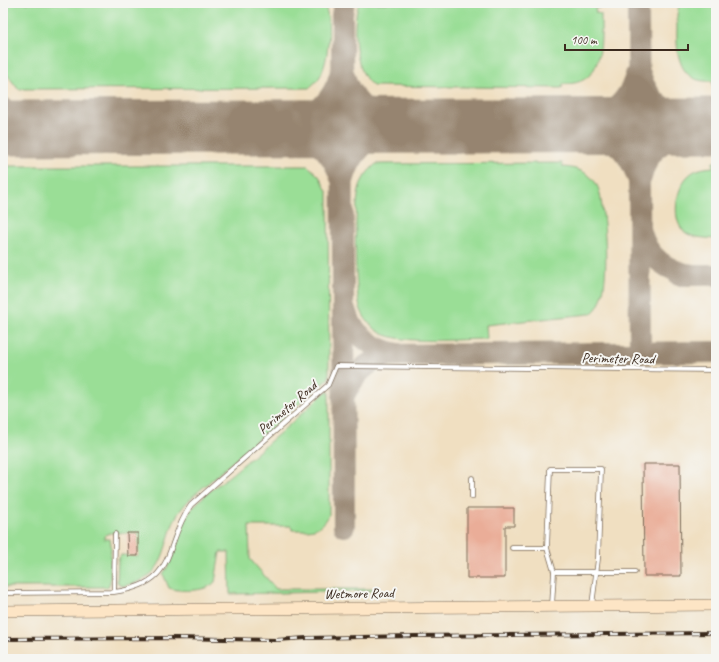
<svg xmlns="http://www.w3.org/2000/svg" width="719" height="662" viewBox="0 0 719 662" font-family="Caveat,sans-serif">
	<rect width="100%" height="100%" fill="#f6f6f2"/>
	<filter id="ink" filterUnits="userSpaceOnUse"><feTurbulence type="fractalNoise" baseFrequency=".025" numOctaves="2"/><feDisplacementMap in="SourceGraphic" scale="8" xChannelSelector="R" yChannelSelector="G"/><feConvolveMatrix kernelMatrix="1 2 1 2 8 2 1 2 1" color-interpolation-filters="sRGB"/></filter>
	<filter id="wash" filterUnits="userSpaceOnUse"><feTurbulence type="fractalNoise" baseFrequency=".012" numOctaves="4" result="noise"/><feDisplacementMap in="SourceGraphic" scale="16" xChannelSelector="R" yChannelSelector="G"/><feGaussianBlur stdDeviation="0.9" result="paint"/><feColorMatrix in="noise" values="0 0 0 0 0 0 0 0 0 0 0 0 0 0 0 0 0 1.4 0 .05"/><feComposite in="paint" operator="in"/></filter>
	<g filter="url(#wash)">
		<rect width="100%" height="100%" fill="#f0dfc1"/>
		<path fill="#9ade96" stroke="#6a845a" d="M 3,3 L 324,3 C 332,19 329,59 321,74 C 319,80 313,84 309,88 L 18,89 L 3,69 Z
			M 359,3 L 598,3 L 600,8 L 595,8 L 596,13 L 601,14 C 601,44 605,85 563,84 L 562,88 L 373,86 C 354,72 351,24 359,3 Z
			M 681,3 L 716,3 L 716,87 L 713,87 L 712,81 C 679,84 676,54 677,28 C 677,19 676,10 681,3 Z
			M 713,162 L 716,162 L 716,239 C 707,238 693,238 686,233 C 670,222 676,188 688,176 C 695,169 703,168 713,167 Z
			M 562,163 L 563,167 C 580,168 596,175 600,194 C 604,215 615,307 589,314 L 486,325 L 487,339 C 460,339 403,345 381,333 C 372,328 363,318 360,307 C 354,290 354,203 360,186 C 363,177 369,170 376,164 Z
			M 3,166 L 308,166 L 319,176 L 328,193 L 329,378 L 192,497 C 186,503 179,511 175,519 C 161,552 166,579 122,586 L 117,582 L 118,560 L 121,555 L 138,556 L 138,533 L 110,533 L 105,535 L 104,539 L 110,539 L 111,545 L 110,583 L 108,587 L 3,587 Z
			M 327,391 L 329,391 L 329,515 C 321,532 309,530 292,530 L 291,526 L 249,526 L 250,559 L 276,589 L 376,589 L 377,591 L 230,594 L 229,552 L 220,552 L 215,582 C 206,592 181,592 169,588 L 163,574 C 177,556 176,532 189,513 C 201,495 223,482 239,468 C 269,443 298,417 327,391 Z"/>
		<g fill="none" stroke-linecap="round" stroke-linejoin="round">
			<path stroke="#968470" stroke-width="22" d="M 344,3 L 342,15 L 344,526
				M 638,3 L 640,353
				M 640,74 C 649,105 673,119 704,125
				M 344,75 C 349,97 368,116 390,122 C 397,124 404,124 411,126
				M 3,108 L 24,121 L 58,128
				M 567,126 C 601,120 626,111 636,75
				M 261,127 C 271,125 282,126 292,123 C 315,118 334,99 340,75
				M 574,127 C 603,131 628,146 637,176
				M 276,129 C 308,128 331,148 341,178
				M 641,177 C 648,146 674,132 704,125
				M 344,178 C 350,155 367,137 390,130 C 396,128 402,129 408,127
				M 641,232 C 647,257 668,272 693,275
				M 679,275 L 716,275
				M 344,307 C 351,333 372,349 398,354
				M 343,397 C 354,376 365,361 389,355 L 716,352"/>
			<path stroke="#968470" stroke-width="55" d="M 3,128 L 716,125"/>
		</g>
		<g id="blocks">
			<path fill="#eaad98" d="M 643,464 L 680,464 L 681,576 L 644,576 Z
				M 467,508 L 514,508 L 514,526 L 505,526 L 505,578 L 467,578 Z
				M 127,533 L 138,533 L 138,556 L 128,556 Z"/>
		</g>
	</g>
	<g filter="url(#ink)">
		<use href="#blocks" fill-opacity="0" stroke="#7a6957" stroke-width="1"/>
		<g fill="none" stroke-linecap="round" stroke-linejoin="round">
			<defs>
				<path id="service" d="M 472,497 L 472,478
					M 512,548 L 547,548
					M 554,572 L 635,572
					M 114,592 L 115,534
					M 3,593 L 114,592 C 180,583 162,546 191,505 L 328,385 L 336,366 L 716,370
					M 552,606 L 554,572 L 547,548 L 550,469 L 601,469 L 598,559 L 592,605"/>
				<path id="secondary" d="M 3,611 L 716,605"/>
			</defs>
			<use href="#service" stroke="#7a6957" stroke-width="5.5"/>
			<use href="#secondary" stroke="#7a6957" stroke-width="12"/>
			<use href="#service" stroke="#fff" stroke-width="4"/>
			<use href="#secondary" stroke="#fde5c5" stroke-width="11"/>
			<defs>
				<path id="rail" d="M 3,639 L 176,638 L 276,640 L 307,638 L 414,636 L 716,633"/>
			</defs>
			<use href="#rail" stroke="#3b2a1e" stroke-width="4"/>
			<use href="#rail" stroke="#f6f6f2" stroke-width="2.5" stroke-dasharray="8" stroke-linecap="butt"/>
		</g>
	</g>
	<g text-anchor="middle" stroke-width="4" stroke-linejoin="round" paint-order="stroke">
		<g font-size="14" fill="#3b2a1e" stroke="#f6f6f2">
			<text transform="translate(618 358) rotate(1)" y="5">Perimeter Road</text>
			<text transform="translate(287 407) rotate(-41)" y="5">Perimeter Road</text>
			<text transform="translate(359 593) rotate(-1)" y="5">Wetmore Road</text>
		</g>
	</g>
	<rect width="719" height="662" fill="none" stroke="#f6f6f2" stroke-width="16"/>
	<path d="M565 44v6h123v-6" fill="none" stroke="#3b2a1e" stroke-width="2"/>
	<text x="571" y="44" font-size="12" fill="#3b2a1e" stroke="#f6f6f2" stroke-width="3" paint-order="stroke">100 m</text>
</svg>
